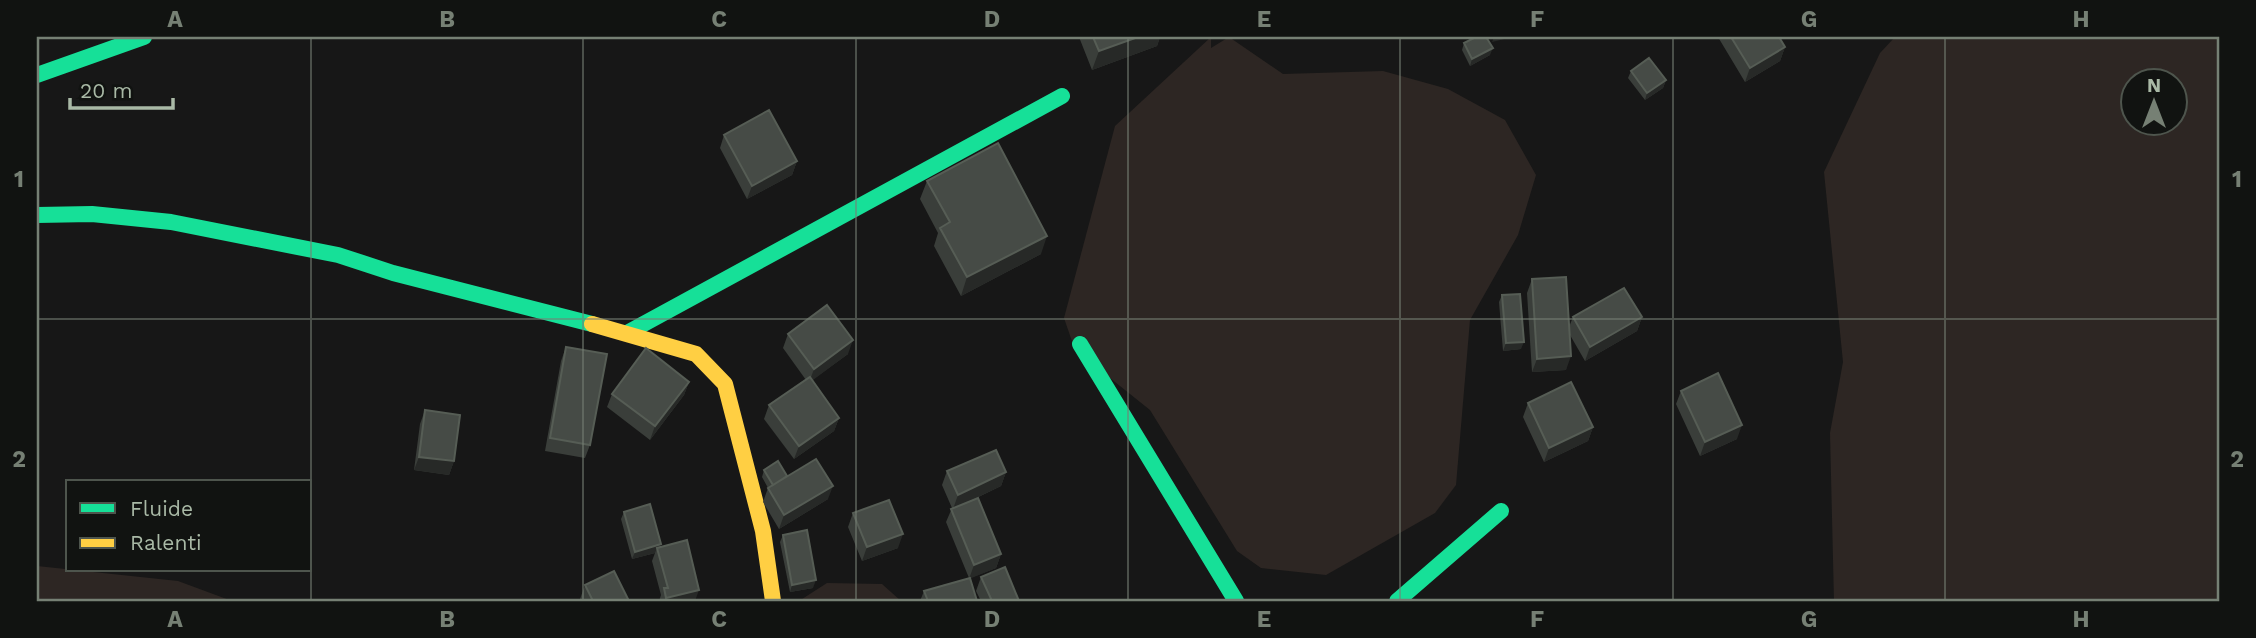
<svg xmlns="http://www.w3.org/2000/svg" width="2256" height="638" viewBox="0 0 2256 638" font-family="'Work Sans',sans-serif">
	<rect width="100%" height="100%" fill="#171717"/>
	<path fill="#2d2623" fill-rule="evenodd" d="M 1211,37 L 1211,48 L 1229,37 L 1283,74 L 1383,71 L 1448,89 L 1505,120 L 1536,175 L 1518,235 L 1470,320 L 1456,485 L 1435,513 L 1326,575 L 1261,568 L 1237,551 L 1150,410 L 1075,350 L 1064,318 L 1115,126 Z
		M 1895,37 L 2219,37 L 2219,601 L 1834,601 L 1830,433 L 1843,362 L 1824,172 L 1880,53 ZM 2134,80 L 2176,80 L 2176,122 L 2134,122 Z
		M 37,566 L 178,581 L 232,601 L 37,601 Z
		M 827,583 L 882,584 L 901,601 L 799,601 Z"/>
	<g fill="none" stroke-linecap="round" stroke-linejoin="round">
		<path stroke="#16e098" stroke-width="16" d="M 37,75 L 144,37
			M 37,215 L 92,214 L 171,222 L 338,255 L 393,273 L 592,324
			M 627,333 L 1062,96
			M 1080,344 L 1236,601
			M 1397,601 L 1501,511"/>
		<path stroke="#ffcf43" stroke-width="16" d="M 592,324 L 696,354 L 725,384 L 763,531 L 773,601"/>
	</g>
	<path fill="#3a3e3a" d="M 1079,37 L 1160,37 L 1157,46 L 1092,70 Z
		M 1718,37 L 1779,37 L 1785,47 L 1780,61 L 1745,82 Z
		M 1464,43 L 1490,55 L 1470,66 L 1462,50 Z
		M 1631,71 L 1666,80 L 1663,88 L 1645,100 L 1628,78 Z
		M 724,135 L 797,161 L 792,175 L 747,199 L 720,148 Z
		M 927,181 L 1041,254 L 961,296 L 934,246 L 938,233 L 920,199 Z
		M 1532,279 L 1569,327 L 1573,317 L 1642,317 L 1637,331 L 1585,361 L 1570,335 L 1566,370 L 1532,372 L 1527,293 Z
		M 1502,295 L 1521,349 L 1503,351 L 1499,302 Z
		M 788,334 L 848,354 L 812,380 L 839,418 L 834,431 L 794,459 L 764,419 L 769,405 L 806,380 L 783,348 Z
		M 566,347 L 590,445 L 585,458 L 545,451 L 561,361 Z
		M 689,382 L 684,395 L 650,440 L 607,407 L 612,394 Z
		M 1681,391 L 1737,439 L 1700,456 L 1676,404 Z
		M 1528,403 L 1593,427 L 1588,441 L 1544,462 L 1523,417 Z
		M 425,410 L 454,461 L 449,475 L 414,470 L 420,424 Z
		M 764,470 L 787,476 L 828,499 L 779,529 L 763,502 L 768,488 L 762,477 Z
		M 947,471 L 1006,472 L 1001,486 L 964,504 L 1001,554 L 996,568 L 970,578 L 977,601 L 920,601 L 924,591 L 969,578 L 946,522 L 952,508 L 942,485 Z
		M 624,512 L 660,547 L 695,601 L 659,601 L 661,595 L 652,561 L 655,553 L 632,559 L 621,519 Z
		M 853,513 L 898,548 L 862,561 L 848,527 Z
		M 783,535 L 813,588 L 790,592 L 780,542 Z
		M 981,577 L 1019,601 L 981,601 L 976,591 Z
		M 585,585 L 629,601 L 581,601 L 580,599 Z"/>
	<path fill="#272927" d="M 1138,37 L 1160,37 L 1157,46 L 1092,70 L 1099,51 Z
		M 1494,37 L 1513,37 L 1492,42 Z
		M 1785,47 L 1780,61 L 1745,82 L 1750,68 Z
		M 1493,48 L 1490,55 L 1470,66 L 1472,59 Z
		M 1666,80 L 1663,88 L 1645,100 L 1647,93 Z
		M 797,161 L 792,175 L 747,199 L 752,186 Z
		M 1047,236 L 1041,254 L 961,296 L 967,277 Z
		M 1642,317 L 1637,331 L 1585,361 L 1590,347 Z
		M 853,340 L 848,354 L 809,383 L 814,369 Z
		M 1524,342 L 1521,349 L 1503,351 L 1506,343 Z
		M 1571,356 L 1566,370 L 1532,372 L 1537,359 Z
		M 689,382 L 684,395 L 650,440 L 655,426 Z
		M 839,418 L 834,431 L 794,459 L 799,446 Z
		M 1742,425 L 1737,439 L 1700,456 L 1705,442 Z
		M 1593,427 L 1588,441 L 1544,462 L 1549,448 Z
		M 419,457 L 454,461 L 449,475 L 414,470 Z
		M 1006,472 L 1001,486 L 953,509 L 958,495 Z
		M 833,486 L 828,499 L 779,529 L 784,515 Z
		M 903,534 L 898,548 L 862,561 L 867,547 Z
		M 661,544 L 659,552 L 657,548 L 655,553 L 632,559 L 635,552 Z
		M 1001,554 L 996,568 L 969,579 L 974,565 Z
		M 816,580 L 813,588 L 790,592 L 792,585 Z
		M 699,590 L 695,601 L 665,601 L 666,598 Z"/>
	<path fill="#464b46" stroke="#565d55" stroke-width="2" d="M 1093,37 L 1138,37 L 1099,51 Z
		M 1476,37 L 1486,37 L 1493,48 L 1472,59 L 1464,43 Z
		M 1731,37 L 1779,37 L 1785,47 L 1750,68 Z
		M 1649,58 L 1666,80 L 1647,93 L 1631,71 Z
		M 769,110 L 797,161 L 752,186 L 724,135 Z
		M 998,143 L 1047,236 L 967,277 L 940,228 L 950,222 L 927,181 Z
		M 1566,277 L 1571,356 L 1537,359 L 1532,279 Z
		M 1624,288 L 1642,317 L 1590,347 L 1573,317 Z
		M 1520,294 L 1524,342 L 1506,343 L 1502,295 Z
		M 827,305 L 853,340 L 814,369 L 788,334 Z
		M 566,347 L 607,354 L 590,445 L 550,438 Z
		M 646,348 L 689,382 L 655,426 L 612,394 Z
		M 1718,373 L 1742,425 L 1705,442 L 1681,391 Z
		M 810,377 L 839,418 L 799,446 L 769,405 Z
		M 1571,382 L 1593,427 L 1549,448 L 1528,403 Z
		M 425,410 L 460,415 L 454,461 L 419,457 Z
		M 996,450 L 1006,472 L 958,495 L 947,471 Z
		M 816,459 L 833,486 L 784,515 L 768,488 Z
		M 778,461 L 787,476 L 773,485 L 764,470 Z
		M 978,498 L 1001,554 L 974,565 L 951,509 Z
		M 889,500 L 903,534 L 867,547 L 853,513 Z
		M 650,504 L 661,544 L 635,552 L 624,512 Z
		M 807,530 L 816,580 L 792,585 L 783,535 Z
		M 687,540 L 699,590 L 666,598 L 664,588 L 668,588 L 657,548 Z
		M 1005,567 L 1019,601 L 992,601 L 981,577 Z
		M 614,571 L 629,601 L 593,601 L 585,585 Z
		M 970,578 L 977,601 L 928,601 L 924,591 Z"/>
	<path fill="none" stroke="#768074" stroke-width="2" stroke-opacity="0.55" d="M 311,37 L 311,601M 583,37 L 583,601M 856,37 L 856,601M 1128,37 L 1128,601M 1400,37 L 1400,601M 1673,37 L 1673,601M 1945,37 L 1945,601M 37,319 L 2219,319"/>
	<rect width="2256" height="638" fill="none" stroke="#111311" stroke-width="77"/>
	<rect x="66" y="480" width="245" height="91" fill="#111311" stroke="#4e554d" stroke-width="2"/>
	<rect x="80" y="503" width="35" height="10" fill="#16e098" stroke="#4e554d" stroke-width="2"/>
	<text x="130" y="516" font-size="21" fill="#a9b9a6">Fluide</text>
	<rect x="80" y="538" width="35" height="10" fill="#ffcf43" stroke="#4e554d" stroke-width="2"/>
	<text x="130" y="550" font-size="21" fill="#a9b9a6">Ralenti</text>
	<g transform="translate(2154 102)"><circle r="33" fill="#111311" stroke="#4e554d" stroke-width="2"/>
	<path d="M0-5L12 26L0 18L-12 26Z" fill="#768074"/>
	<text y="-10" font-size="19" font-weight="bold" text-anchor="middle" fill="#a9b9a6">N</text>
	</g>
	<path d="M70 98v10h103v-10" fill="none" stroke="#a9b9a6" stroke-width="3.5"/>
	<text x="80" y="98" font-size="21" fill="#a9b9a6" stroke="#111311" stroke-width="5" paint-order="stroke">20 m</text>
	<rect x="38" y="38" width="2180" height="562" fill="none" stroke="#768074" stroke-width="2.5"/>
	<g font-size="23" text-anchor="middle" font-weight="bold" fill="#768074">
		<text x="175" y="27">A</text>
		<text x="447" y="27">B</text>
		<text x="719" y="27">C</text>
		<text x="992" y="27">D</text>
		<text x="1264" y="27">E</text>
		<text x="1537" y="27">F</text>
		<text x="1809" y="27">G</text>
		<text x="2081" y="27">H</text>
		<text x="19" y="187">1</text>
		<text x="2237" y="187">1</text>
		<text x="19" y="467">2</text>
		<text x="2237" y="467">2</text>
		<text x="175" y="627">A</text>
		<text x="447" y="627">B</text>
		<text x="719" y="627">C</text>
		<text x="992" y="627">D</text>
		<text x="1264" y="627">E</text>
		<text x="1537" y="627">F</text>
		<text x="1809" y="627">G</text>
		<text x="2081" y="627">H</text>
	</g>
</svg>
